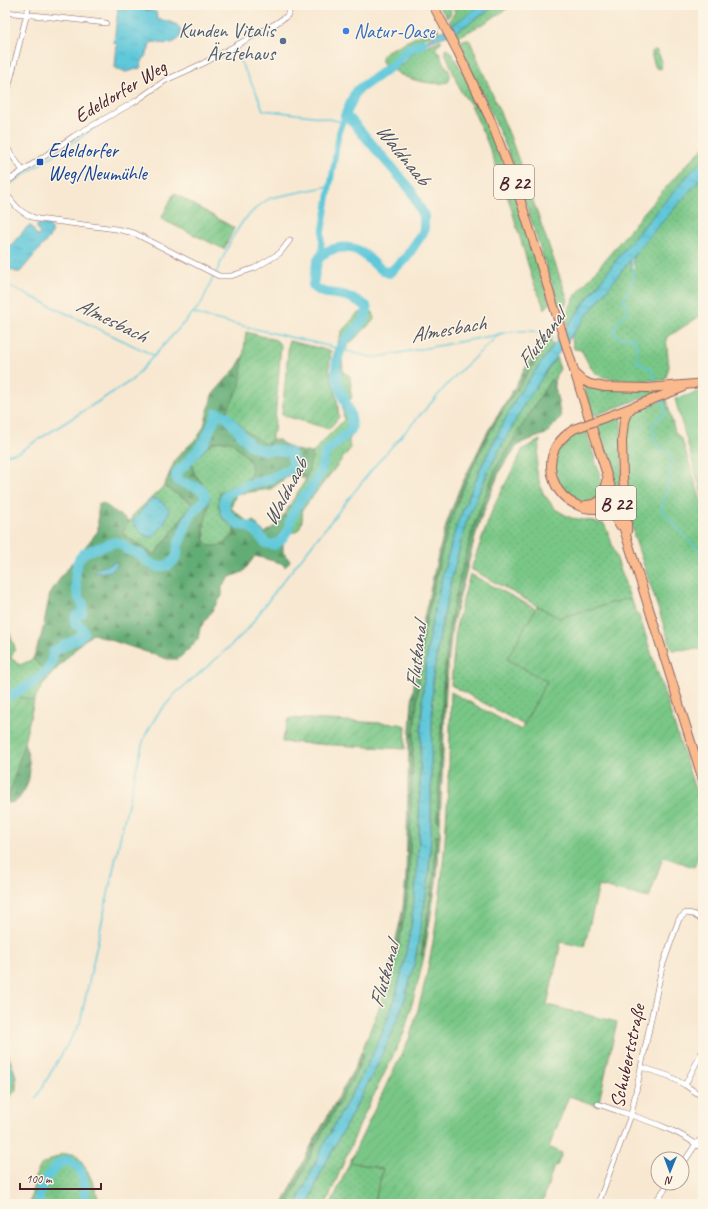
<svg xmlns="http://www.w3.org/2000/svg" width="708" height="1209" viewBox="0 0 708 1209" font-family="Caveat,sans-serif">
	<defs>
		<pattern id="grass-dots" width="8" height="8" patternUnits="userSpaceOnUse"><rect width="8" height="8" fill="#79c787"/><path d="M2 2h.1M6 6h.1" fill="none" stroke="#6aaa75" stroke-width="1.8" stroke-linecap="round"/></pattern>
		<pattern id="forest-firs" width="22" height="20" patternUnits="userSpaceOnUse"><rect width="22" height="20" fill="#62ac74"/><path d="M5 1l3.5 6h-7zM16 11l3.5 6h-7z" fill="#538b5f"/></pattern>
		<pattern id="garden-furrows" width="10" height="10" patternUnits="userSpaceOnUse"><rect width="10" height="10" fill="#79c787"/><path d="M-1 1l2-2M0 10L10 0M9 11l2-2" fill="none" stroke="#6aaa75"/></pattern>
		<pattern id="water-ripples" width="26" height="14" patternUnits="userSpaceOnUse"><rect width="26" height="14" fill="#5fc8da"/><path d="M2 4q2-2 4 0t4 0M15 11q2-2 4 0t4 0" fill="none" stroke="#54abbb"/></pattern>
	</defs>
	<rect width="100%" height="100%" fill="#fcf5e5"/>
	<filter id="ink" filterUnits="userSpaceOnUse"><feTurbulence type="fractalNoise" baseFrequency=".025" numOctaves="2"/><feDisplacementMap in="SourceGraphic" scale="8" xChannelSelector="R" yChannelSelector="G"/><feConvolveMatrix kernelMatrix="1 2 1 2 8 2 1 2 1" color-interpolation-filters="sRGB"/></filter>
	<filter id="wash" filterUnits="userSpaceOnUse"><feTurbulence type="fractalNoise" baseFrequency=".012" numOctaves="4" result="noise"/><feDisplacementMap in="SourceGraphic" scale="16" xChannelSelector="R" yChannelSelector="G"/><feGaussianBlur stdDeviation="0.9" result="paint"/><feColorMatrix in="noise" values="0 0 0 0 0 0 0 0 0 0 0 0 0 0 0 0 0 1.4 0 .05"/><feComposite in="paint" operator="in"/></filter>
	<g filter="url(#wash)">
		<rect width="100%" height="100%" fill="#f8e8d1"/>
		<path fill="url(#grass-dots)" stroke="#627359" d="M 438,5 L 447,5 L 451,11 L 450,15 L 447,18 L 443,11 L 441,11 Z
			M 456,5 L 513,5 L 488,21 L 457,38 L 449,21 L 455,12 L 452,7 Z
			M 437,27 L 439,31 L 404,48 L 399,55 L 387,66 L 382,62 L 382,57 L 387,51 Z
			M 466,39 L 470,41 L 510,136 L 568,300 L 563,311 L 561,305 L 559,306 L 554,292 L 512,161 L 498,128 L 459,42 Z
			M 441,40 L 441,42 L 435,49 C 436,50 438,51 440,53 C 441,56 441,59 443,62 C 448,69 453,74 448,82 C 434,86 405,80 394,70 L 406,61 L 410,55 L 421,48 Z
			M 447,48 C 460,64 468,83 477,101 C 508,166 528,236 550,304 L 545,309 L 533,281 L 510,204 L 488,144 L 471,105 L 461,92 L 445,52 Z
			M 656,50 C 661,57 663,61 661,69 L 656,68 L 652,57 L 652,51 Z
			M 703,148 L 703,160 L 690,173 L 626,247 L 568,325 L 565,316 L 576,295 L 646,210 L 686,165 Z
			M 703,176 L 703,312 L 700,316 L 666,338 L 669,367 L 665,380 C 651,380 607,382 597,374 C 590,369 586,358 581,350 L 574,349 L 571,336 L 630,260 L 632,271 L 635,267 L 633,260 L 633,256 L 654,230 Z
			M 373,312 L 374,320 L 348,345 L 342,357 L 343,372 L 350,376 L 351,386 L 350,389 L 352,398 L 349,401 L 356,429 L 349,440 L 350,449 L 302,510 C 303,519 302,526 296,532 L 290,532 L 290,529 L 292,524 L 284,515 L 306,479 L 313,453 L 319,445 L 344,420 L 342,403 L 333,381 L 333,357 L 342,331 L 358,313 Z
			M 549,335 L 553,346 L 516,398 L 482,465 L 457,524 L 442,577 L 430,632 L 423,687 L 421,731 L 419,839 L 416,883 L 411,927 L 404,963 L 395,999 L 381,1036 L 364,1072 L 325,1142 L 300,1196 L 298,1204 L 288,1204 L 315,1146 L 364,1055 L 361,1053 L 381,1003 L 391,963 L 395,963 L 406,908 L 409,879 L 413,743 L 423,636 L 441,555 L 450,523 L 462,491 L 478,456 L 490,432 L 505,407 L 541,353 L 537,346 L 542,340 Z
			M 556,357 L 560,369 L 556,375 L 554,382 L 551,379 L 496,468 L 474,525 L 460,578 L 449,626 L 443,687 L 437,821 L 440,822 L 440,835 L 436,835 L 434,876 L 421,955 L 424,956 L 419,978 L 404,1033 L 363,1117 L 326,1204 L 309,1204 L 320,1174 L 372,1076 L 390,1038 L 405,999 L 415,961 L 428,883 L 431,834 L 431,769 L 433,677 L 440,633 L 452,577 L 466,523 L 489,469 L 525,403 Z
			M 585,385 L 661,391 L 593,416 L 584,388 Z
			M 666,399 L 675,432 L 682,440 L 703,507 L 703,649 L 672,650 L 634,536 L 628,502 L 625,466 L 627,421 L 630,414 L 636,410 Z
			M 617,417 L 620,418 L 621,419 L 623,510 L 596,426 Z
			M 586,429 L 602,483 L 602,491 L 599,498 L 585,503 C 581,502 576,501 573,499 C 556,489 548,460 562,444 C 569,437 578,433 586,429 Z
			M 229,440 L 234,443 L 238,449 L 247,457 L 252,466 L 251,475 L 247,481 L 220,492 L 223,518 L 234,527 C 236,536 226,542 219,546 C 216,547 212,546 209,546 L 205,542 L 204,525 L 208,508 L 201,482 L 195,474 L 192,466 L 193,462 L 212,443 L 219,441 Z
			M 540,440 L 536,471 L 543,493 L 555,509 L 571,518 L 593,521 L 604,524 L 609,535 L 630,598 L 559,618 L 471,569 L 493,508 L 523,449 Z
			M 164,486 L 192,503 L 167,539 L 155,555 L 122,533 L 133,515 Z
			M 470,574 L 536,609 L 507,659 L 547,681 L 524,725 L 451,685 L 456,627 Z
			M 5,620 L 15,648 L 11,658 L 20,665 L 33,659 L 50,676 C 43,684 38,691 34,701 L 18,696 L 5,701 Z
			M 5,1049 L 12,1064 L 16,1077 L 16,1091 L 5,1102 Z
			M 62,1154 L 75,1154 C 90,1171 93,1183 100,1204 L 30,1204 L 35,1177 L 41,1165 Z
			M 350,1162 L 383,1169 L 374,1204 L 331,1204 Z"/>
		<path fill="url(#forest-firs)" stroke="#566650" fill-rule="evenodd" d="M 537,346 L 541,353 L 505,407 L 490,432 L 478,456 L 462,491 L 450,523 L 441,555 L 423,636 L 413,743 L 409,879 L 406,908 L 395,964 L 391,963 L 403,908 L 406,879 L 409,743 L 412,701 L 420,636 L 438,555 L 447,522 L 459,490 L 476,455 L 488,431 L 519,380 Z
			M 245,353 L 240,386 L 265,444 L 272,440 L 279,440 C 289,450 300,451 313,453 L 306,479 L 290,475 L 271,489 L 236,494 L 231,508 L 249,523 L 253,521 L 257,524 L 258,527 L 265,533 L 276,525 L 284,515 L 292,524 L 283,543 L 283,552 L 290,561 L 285,567 L 281,563 L 255,556 L 243,572 L 230,577 L 222,587 L 222,596 L 200,628 L 198,639 L 188,650 L 178,659 L 167,659 L 93,634 L 82,642 L 50,676 L 33,659 L 42,633 L 50,593 L 63,574 L 98,531 L 98,505 L 103,503 L 129,522 L 122,533 L 154,555 L 167,539 L 192,503 L 164,486 L 176,458 L 198,437 L 204,426 L 212,395 L 237,367 ZM 219,441 L 229,441 L 234,443 L 238,449 L 247,457 L 252,466 L 251,475 L 247,481 L 220,492 C 218,500 218,512 223,518 C 226,522 231,524 234,527 C 235,530 235,533 233,536 C 228,542 212,551 206,543 C 199,533 209,513 209,501 C 209,490 201,483 195,475 C 194,472 193,469 192,466 L 193,462 L 212,443 Z
			M 551,379 L 554,382 L 561,417 L 546,434 L 523,442 L 516,447 L 500,470 L 478,526 L 452,626 L 446,687 L 440,822 L 437,821 L 443,687 L 449,626 L 460,577 L 474,525 L 496,468 Z
			M 24,743 C 31,760 33,779 22,794 C 18,801 15,803 7,803 L 5,794 L 9,795 Z
			M 436,835 L 440,835 L 437,877 L 424,956 L 421,955 L 434,876 Z
			M 361,1053 L 364,1054 L 357,1071 L 315,1146 L 288,1204 L 283,1204 L 312,1144 L 354,1069 Z"/>
		<path fill="url(#garden-furrows)" stroke="#627359" d="M 174,193 L 234,228 L 224,249 L 161,219 Z
			M 246,332 L 276,340 L 281,345 L 274,432 L 272,433 L 272,440 L 265,444 L 247,432 L 227,411 L 240,386 Z
			M 289,341 L 331,351 L 329,369 L 337,399 L 339,417 L 329,429 L 282,415 Z
			M 630,598 L 641,621 L 703,814 L 703,843 L 694,867 L 663,857 L 649,898 L 599,886 L 584,947 L 561,942 L 547,1005 L 617,1022 L 598,1106 L 569,1096 L 549,1147 L 562,1153 L 557,1166 L 554,1166 L 542,1204 L 374,1204 L 383,1169 L 350,1162 C 363,1133 377,1105 390,1077 C 397,1064 405,1050 410,1036 C 446,926 448,807 451,692 L 521,730 L 547,681 L 507,659 L 537,606 L 559,618 Z
			M 18,696 L 34,701 L 24,743 L 9,796 L 5,794 L 5,782 L 7,772 L 5,769 L 5,701 Z
			M 291,718 L 399,724 L 406,726 L 405,749 L 282,742 L 288,720 Z"/>
		<path fill="#79c787" stroke="#627359" d="M 703,391 L 703,498 L 675,399 Z"/>
		<path fill="url(#water-ripples)" stroke="#547482" d="M 128,5 L 156,12 L 157,19 C 164,21 180,22 181,31 C 182,42 169,45 160,43 C 157,43 154,41 151,43 C 148,45 150,49 148,51 C 145,57 141,61 140,68 L 126,72 L 115,68 L 117,44 L 114,43 L 118,8 Z
			M 481,5 L 497,5 L 454,33 L 409,49 L 451,26 Z
			M 703,160 L 703,176 L 642,245 L 571,336 L 556,357 L 525,403 L 489,469 L 466,523 L 452,577 L 440,633 L 433,677 L 431,769 L 431,834 L 428,883 L 415,961 L 405,999 L 390,1038 L 372,1076 L 320,1174 L 309,1204 L 298,1204 L 300,1196 L 325,1142 L 364,1072 L 381,1036 L 395,999 L 404,963 L 411,927 L 416,883 L 419,839 L 421,731 L 423,687 L 430,632 L 442,577 L 457,524 L 482,465 L 516,398 L 558,339 L 626,247 L 690,173 Z
			M 37,224 L 49,225 L 52,229 L 52,234 L 20,272 L 16,272 L 5,266 L 5,252 L 28,226 L 31,226 L 37,236 L 40,235 L 36,225 Z
			M 151,499 L 158,499 L 169,509 C 168,522 160,528 153,537 C 144,538 138,529 133,523 L 133,521 Z
			M 115,562 L 118,564 L 112,571 L 95,573 L 96,569 Z"/>
		<g fill="none" stroke-linecap="round" stroke-linejoin="round">
			<path stroke="#5fc8da" stroke-width="1.5" d="M 235,51 L 257,94 L 263,110 L 313,116 L 343,122
				M 7,186 L 93,129
				M 632,257 L 633,280 L 623,301 L 629,309 C 623,320 616,318 614,333 L 620,338 L 632,337 L 638,347 L 636,362 L 651,369 L 657,385
				M 216,273 L 232,238 L 243,221 L 256,208 L 270,198 L 330,186
				M 5,284 L 155,356
				M 194,313 L 205,317 L 341,349
				M 503,333 C 514,331 526,329 536,332 C 544,335 550,338 558,339
				M 343,350 L 370,357 L 378,357 L 496,335
				M 662,398 L 666,411 L 652,426 L 655,443 L 671,454 L 671,471 L 662,510 L 696,548 L 703,549
				M 5,455 L 19,452 L 132,380 L 201,304 L 214,276
				M 36,1098 L 80,1023 L 123,825 L 142,745 L 146,734 L 157,715 L 176,693 L 222,654 L 248,629 L 273,594 L 378,462 L 456,375 L 496,337 L 496,335 L 501,333 L 496,337 L 503,333"/>
			<path stroke="#5fc8da" stroke-width="5.5" d="M 321,257 L 322,233 L 335,157 L 339,132 L 345,116"/>
			<path stroke="#5fc8da" stroke-width="10" d="M 5,698 C 19,692 42,679 50,666 C 52,663 52,655 54,651 L 78,638 L 84,632 L 81,626 L 75,624 L 76,616 L 82,613 L 83,604 C 74,593 72,565 83,554 C 88,550 108,545 115,542 L 123,545 L 128,550 L 140,554 L 148,562 L 158,567 L 169,565 L 174,560 L 177,555 L 178,545 L 187,523 L 192,513 L 200,505 L 204,500 L 205,496 L 203,492 L 199,488 L 178,481 L 176,476 L 177,472 L 184,466 L 205,441 L 217,413 L 226,416 L 249,444 C 263,454 267,448 281,451 C 284,451 288,452 291,453 L 294,465 L 288,470 L 265,481 L 250,484 L 227,494 L 224,501 L 226,513 L 239,525 L 248,526 L 255,531 L 266,543 L 274,545 L 281,540 L 288,530 L 291,518 L 296,508 L 302,498 L 308,493 L 315,482 L 320,473 L 326,452 L 351,430 C 356,408 330,386 337,361 C 339,356 340,349 343,344 C 350,332 371,320 366,306 C 360,302 353,298 346,296 C 335,292 321,296 313,285 C 315,276 315,264 320,257 C 329,247 347,245 359,251 C 370,257 376,269 389,273 L 405,259 L 422,234 L 424,229 L 424,216 L 411,190 L 351,120 L 345,116 L 356,91 L 393,65 L 409,49 L 422,44
				M 5,1068 L 7,1068 L 8,1077 L 5,1083
				M 38,1204 L 40,1191 L 47,1177 L 58,1164 L 68,1160 L 78,1167 L 83,1178 L 86,1204"/>
		</g>
	</g>
	<g filter="url(#ink)">
		<g fill="none" stroke-linecap="round" stroke-linejoin="round">
			<defs>
				<path id="minor" d="M 5,12 L 106,23
					M 5,101 L 29,5
					M 5,145 L 23,171
					M 5,183 L 74,136 L 136,101 L 166,80 L 204,63 L 275,24 L 287,16 L 292,5
					M 5,192 C 15,206 21,214 38,219 L 116,229 L 134,233 L 219,276 L 231,276 L 255,268 L 280,253 L 290,240
					M 641,1067 L 669,1076 L 685,1085 L 703,1097
					M 685,1085 L 703,1050
					M 598,1104 C 633,1117 672,1125 703,1149
					M 682,1165 L 696,1144 L 703,1137
					M 598,1204 L 631,1115 L 662,967 L 679,919 L 686,913 L 693,914 L 703,921
					M 654,1204 L 669,1183"/>
				<path id="tertiary" d="M 694,384 L 703,380"/>
				<path id="primary" d="M 433,5 L 458,52 L 490,119 L 515,183 L 703,780
					M 575,374 L 582,380 L 590,384 L 605,387 L 648,388 L 694,384
					M 609,416 L 682,388
					M 567,434 C 562,438 558,443 555,448 C 545,470 555,496 577,505 C 582,508 590,509 595,509 C 600,509 603,508 607,510 C 613,513 616,519 619,525
					M 586,505 C 601,504 607,497 606,481
					M 627,532 L 627,521 L 623,477 L 622,441 L 624,421 L 627,413 L 634,406"/>
			</defs>
			<use href="#minor" stroke="#876565" stroke-width="6"/>
			<use href="#tertiary" stroke="#876565" stroke-width="8"/>
			<use href="#primary" stroke="#876565" stroke-width="10"/>
			<use href="#minor" stroke="#fff" stroke-width="5"/>
			<use href="#tertiary" stroke="#fff" stroke-width="6"/>
			<use href="#primary" stroke="#fbba8d" stroke-width="8"/>
			<defs>
				<path id="primary-bridge" d="M 567,434 L 574,429 L 609,416"/>
			</defs>
			<use href="#primary-bridge" stroke="#876565" stroke-width="10" stroke-linecap="butt"/>
			<use href="#primary-bridge" stroke="#fbba8d" stroke-width="8"/>
		</g>
	</g>
	<circle fill="#3f7fe0" stroke="#fcf5e5" stroke-width="1.5" cx="346" cy="31" r="4"/>
	<circle fill="#5c6f8a" stroke="#fcf5e5" stroke-width="1.5" cx="283" cy="41" r="4"/>
	<rect fill="#1a4fb4" stroke="#fcf5e5" stroke-width="1.5" x="36" y="158" width="8" height="8" rx="2"/>
	<g text-anchor="middle" stroke-width="3" stroke-linejoin="round" paint-order="stroke">
		<g fill="#fcf5e5" stroke="#7f5f63" stroke-width="1">
			<rect x="494" y="165" width="40" height="34" rx="3"/>
			<rect x="596" y="486" width="40" height="34" rx="3"/>
		</g>
		<g font-size="19" font-weight="bold" fill="#4a1f2b">
			<text x="514" y="189">B 22</text>
			<text x="616" y="510">B 22</text>
		</g>
		<g font-size="20" fill="#4e5e75" stroke="#fcf5e5" text-anchor="end">
			<text x="275" y="37">Kunden Vitalis<tspan x="275" dy="23">Ärztehaus</tspan></text>
		</g>
		<g font-size="20" fill="#366cbe" stroke="#fcf5e5" text-anchor="start">
			<text x="354" y="38">Natur-Oase</text>
		</g>
		<g font-size="20" fill="#4a1f2b" stroke="#fcf5e5">
			<text transform="translate(120 91) rotate(-31)" y="7">Edeldorfer Weg</text>
			<text transform="translate(627 1056) rotate(-78)" y="7">Schubertstraße</text>
		</g>
		<g font-size="20" fill="#164399" stroke="#fcf5e5" text-anchor="start">
			<text x="48" y="157">Edeldorfer<tspan x="48" dy="23">Weg/Neumühle</tspan></text>
		</g>
		<g font-size="21" font-style="italic" fill="#505260" stroke="#fcf5e5">
			<text transform="translate(403 154) rotate(51)" y="7">Waldnaab</text>
			<text transform="translate(112 320) rotate(26)" y="7">Almesbach</text>
			<text transform="translate(448 329) rotate(-10)" y="7">Almesbach</text>
			<text transform="translate(541 339) rotate(-53)" y="7">Flutkanal</text>
			<text transform="translate(285 492) rotate(-62)" y="7">Waldnaab</text>
			<text transform="translate(416 656) rotate(-83)" y="7">Flutkanal</text>
			<text transform="translate(384 975) rotate(-75)" y="7">Flutkanal</text>
		</g>
	</g>
	<rect width="708" height="1209" fill="none" stroke="#fcf5e5" stroke-width="20"/>
	<g transform="translate(670 1171) rotate(181)"><circle r="19" fill="#fcf5e5" stroke="#b59f9b"/>
	<path d="M0-3L7 15L0 10L-7 15Z" fill="#1f6fb2"/>
	<text y="-6" font-size="11" font-weight="bold" text-anchor="middle" fill="#4a1f2b">N</text>
	</g>
	<path d="M20 1183v6h81v-6" fill="none" stroke="#4a1f2b" stroke-width="2"/>
	<text x="26" y="1183" font-size="12" fill="#4a1f2b" stroke="#fcf5e5" stroke-width="3" paint-order="stroke">100 m</text>
</svg>
